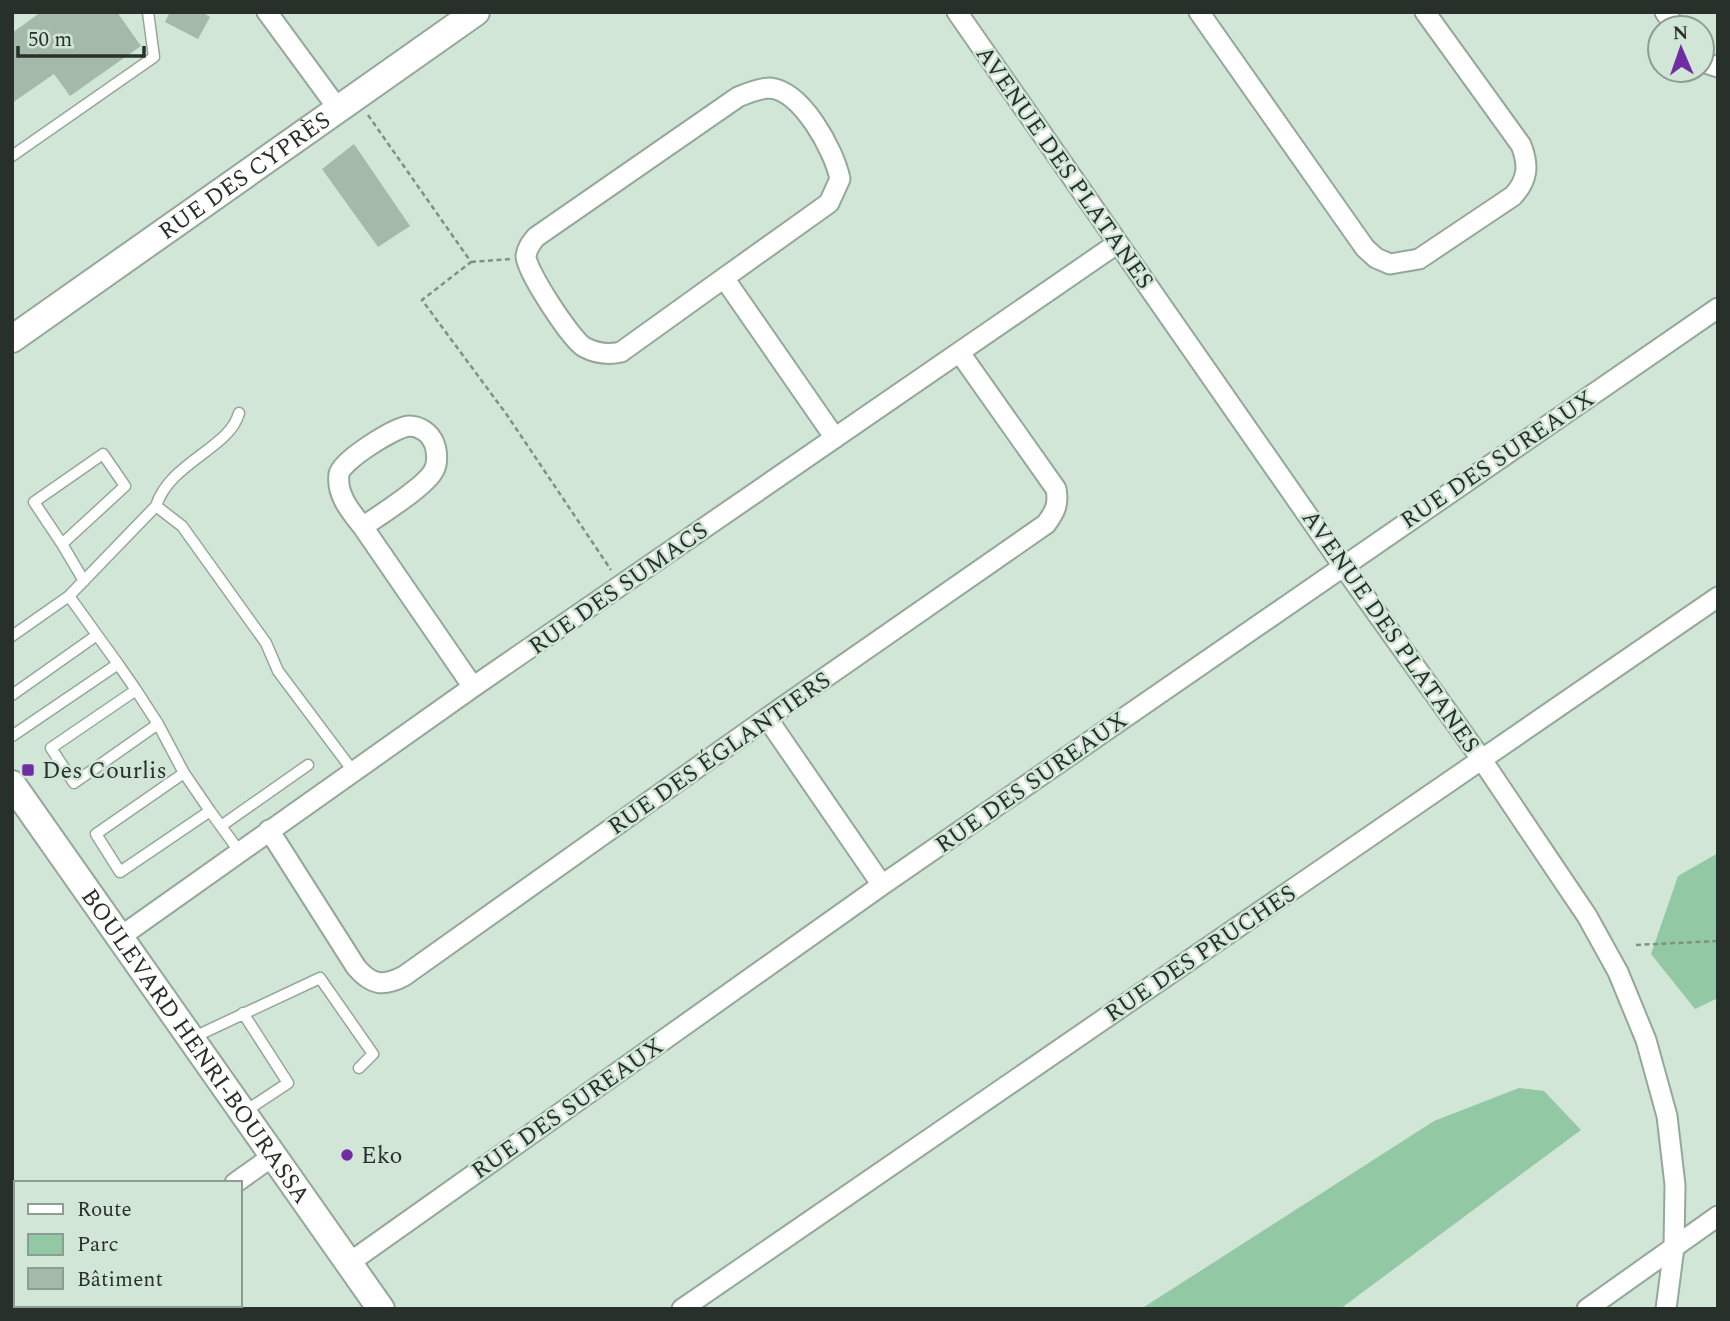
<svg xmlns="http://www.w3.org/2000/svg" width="1730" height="1321" viewBox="0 0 1730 1321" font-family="Spectral,serif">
	<rect width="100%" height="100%" fill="#d1e6d7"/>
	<path fill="#92c8a4" d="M 1718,853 L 1718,998 L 1695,1009 L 1651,954 L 1678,876 Z
		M 1519,1088 L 1544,1091 L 1581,1130 L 1340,1309 L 1141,1309 L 1434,1121 Z"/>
	<path fill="#a5b9ab" d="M 41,12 L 117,12 L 141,46 L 70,96 L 54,74 L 12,103 L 12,33 Z
		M 170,12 L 202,12 L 210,17 L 198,39 L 165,22 Z
		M 354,144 L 410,226 L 378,247 L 322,169 Z"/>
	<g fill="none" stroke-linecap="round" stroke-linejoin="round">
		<defs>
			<path id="lane" d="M 12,156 L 154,57 L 148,12
				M 156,506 C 170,462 230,448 239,413
				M 62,544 L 34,502 L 103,454 L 125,486 L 62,544 L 84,581
				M 69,596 L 156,506 L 182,526 L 266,643 L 278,671 L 353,771
				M 12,636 L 69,596 L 97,635
				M 136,690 L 158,724
				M 12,695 L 97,635 L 118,664
				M 12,736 L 118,664 L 136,690 L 51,748 L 74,783 L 158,724 L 184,773 L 210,811 L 120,872 L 96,834 L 184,773
				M 210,811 L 239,851
				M 221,826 L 308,765
				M 243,1013 L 288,1083 L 244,1112
				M 192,1038 L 320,978 L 373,1054 L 359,1068"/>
			<path id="street" d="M 267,12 L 339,110
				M 957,12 L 1343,566 L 1482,760 L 1587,916 L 1618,972 L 1646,1040 L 1667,1116 L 1675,1185 L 1674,1247 L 1666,1309
				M 1199,12 L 1365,248 L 1376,258 L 1390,264 L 1419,259 L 1513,196 C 1528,180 1529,165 1521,145 L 1425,12
				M 1665,12 L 1676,28
				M 1702,62 L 1718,67
				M 724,278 L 621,352 C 608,355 597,354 584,347 C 571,339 526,271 526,256 C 527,248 531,243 536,237 L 738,97 C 748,93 759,88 770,88 C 802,91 834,150 840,179 L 829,203 L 724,278 L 835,438
				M 363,527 C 351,512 336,495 339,474 C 341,461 395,427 409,426 C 420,426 430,433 434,443 C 437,450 438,463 434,470 C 427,486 379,515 363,527 L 473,687
				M 767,718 L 882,885
				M 269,830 L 356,967 C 371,985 383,987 404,976 L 767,718 L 1046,524 C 1055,512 1059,504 1056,489 L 960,353
				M 120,937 L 473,687 L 1118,243
				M 235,1183 L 273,1156
				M 349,1263 L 882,885 L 1718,308
				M 55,1309 L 60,1305
				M 682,1309 L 1718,597
				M 1587,1309 L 1718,1216"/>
			<g id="secondary">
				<path id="s1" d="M 12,339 L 476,12"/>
				<path id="s2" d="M 12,784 L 381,1309"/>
			</g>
		</defs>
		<use href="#lane" stroke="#94a89a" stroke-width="13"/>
		<use href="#street" stroke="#94a89a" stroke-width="23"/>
		<use href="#secondary" stroke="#94a89a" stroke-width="30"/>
		<path stroke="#819085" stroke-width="2.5" stroke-dasharray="5 3.5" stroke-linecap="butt" d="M 368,115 L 471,262 L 422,300 L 507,415 L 611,570
			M 471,262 L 510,259
			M 1636,945 L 1718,941"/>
		<use href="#lane" stroke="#fff" stroke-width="10"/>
		<use href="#street" stroke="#fff" stroke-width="19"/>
		<use href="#secondary" stroke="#fff" stroke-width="26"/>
	</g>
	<g fill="#702da1" stroke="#d1e6d7" stroke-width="2.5">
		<rect x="21" y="763" width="14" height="14" rx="3.5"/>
		<circle cx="347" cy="1155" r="7"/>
	</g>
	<g text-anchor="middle" stroke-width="5" stroke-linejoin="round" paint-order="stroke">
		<g font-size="24" fill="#28302a" stroke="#d1e6d7">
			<text transform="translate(1065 167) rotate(55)" y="8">AVENUE DES PLATANES</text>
			<text dy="8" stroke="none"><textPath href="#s1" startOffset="284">RUE DES CYPRÈS</textPath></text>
			<text transform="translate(1497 459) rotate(-34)" y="8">RUE DES SUREAUX</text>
			<text transform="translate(618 588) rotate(-35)" y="8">RUE DES SUMACS</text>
			<text transform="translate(1391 631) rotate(55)" y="8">AVENUE DES PLATANES</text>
			<text transform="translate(719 753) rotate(-35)" y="8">RUE DES ÉGLANTIERS</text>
			<text transform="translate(1031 782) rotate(-35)" y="8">RUE DES SUREAUX</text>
			<text transform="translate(1200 953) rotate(-34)" y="8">RUE DES PRUCHES</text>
			<text dy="8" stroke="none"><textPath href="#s2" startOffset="320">BOULEVARD HENRI-BOURASSA</textPath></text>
			<text transform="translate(567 1108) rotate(-35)" y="8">RUE DES SUREAUX</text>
		</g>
		<g font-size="24" fill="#28302a" stroke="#d1e6d7" text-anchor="start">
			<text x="42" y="778">Des Courlis</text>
			<text x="361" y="1163">Eko</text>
		</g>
	</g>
	<rect width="1730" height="1321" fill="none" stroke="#28302a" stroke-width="28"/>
	<rect x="14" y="1181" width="228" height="126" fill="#d1e6d7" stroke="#8d9d92" stroke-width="2"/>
	<rect x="28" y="1204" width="35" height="10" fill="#ffffff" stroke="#8d9d92" stroke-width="2"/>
	<text x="77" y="1216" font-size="21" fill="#28302a">Route</text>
	<rect x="28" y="1234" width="35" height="21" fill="#92c8a4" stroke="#8d9d92" stroke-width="2"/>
	<text x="77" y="1251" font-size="21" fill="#28302a">Parc</text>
	<rect x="28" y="1268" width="35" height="21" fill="#a5b9ab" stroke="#8d9d92" stroke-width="2"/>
	<text x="77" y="1286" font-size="21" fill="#28302a">Bâtiment</text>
	<g transform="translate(1681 49) rotate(358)"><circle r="33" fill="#d1e6d7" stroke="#8d9d92" stroke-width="2"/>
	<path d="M0-5L12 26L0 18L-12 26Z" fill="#702da1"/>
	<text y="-10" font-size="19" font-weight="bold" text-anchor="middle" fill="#28302a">N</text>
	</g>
	<path d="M18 46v10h126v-10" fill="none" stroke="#28302a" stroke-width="3.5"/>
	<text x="28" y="46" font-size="21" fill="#28302a" stroke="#d1e6d7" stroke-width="5" paint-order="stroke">50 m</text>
</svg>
